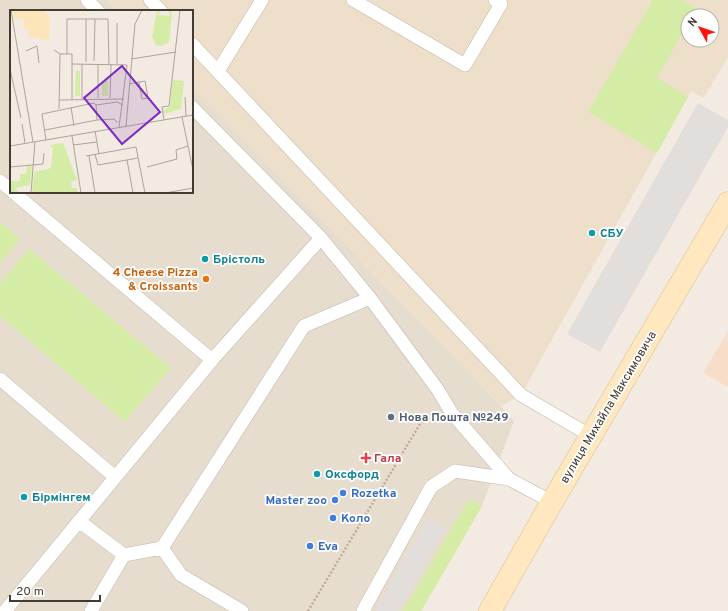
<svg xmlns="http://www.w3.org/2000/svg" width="728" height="611" viewBox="0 0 728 611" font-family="Overpass,sans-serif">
	<rect width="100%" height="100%" fill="#f3ebe1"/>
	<path fill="#e7ddcf" d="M 0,0 L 108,0 L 119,11 L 11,11 L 11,192 L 192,192 L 192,86 L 466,368 L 514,421 L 482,506 L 421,611 L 0,611 Z"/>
	<path fill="#f8dec9" d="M 728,331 L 728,387 L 703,373 Z"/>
	<path fill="#eedfca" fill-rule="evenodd" d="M 108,0 L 728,0 L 728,57 L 704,98 L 691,91 L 521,395 L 501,406 L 466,368 L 192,86 L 192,11 L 119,11 ZM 688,16 L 712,16 L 712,40 L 688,40 Z"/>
	<path fill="#d5eca6" d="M 653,0 L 682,0 L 697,9 L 693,16 L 688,16 L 688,24 L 657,78 L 688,97 L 657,153 L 588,112 Z
		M 0,222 L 20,239 L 0,263 Z
		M 29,249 L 171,368 L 125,422 L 0,316 L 0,283 Z
		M 469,499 L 482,506 L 421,611 L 403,611 Z"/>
	<path fill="#e2dedb" d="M 698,103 L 728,120 L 728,127 L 600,352 L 567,334 Z
		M 428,518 L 445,528 L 398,611 L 376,611 Z"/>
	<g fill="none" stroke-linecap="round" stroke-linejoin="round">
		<defs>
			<path id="service" d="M 87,0 L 98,11
				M 150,0 L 161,11
				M 353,0 L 465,65 L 501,4 L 495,0
				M 192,44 L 521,395 L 591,436
				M 218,71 L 262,0
				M 192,107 L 321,238 L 370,298 L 438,390 L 451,412 L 509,479 L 552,502
				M 0,181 L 11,190
				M 13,192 L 212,360
				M 0,379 L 115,477
				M 79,521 L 124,555
				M 162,548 L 181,575 L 242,611
				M 5,611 L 212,360 L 321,238
				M 91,611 L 124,555 L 162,548 L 304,326 L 370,298
				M 363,611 L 431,487 L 455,471 L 509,479"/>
			<path id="secondary" d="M 490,611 L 552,502 L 728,203"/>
		</defs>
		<use href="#service" stroke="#c1b5a6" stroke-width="14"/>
		<use href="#secondary" stroke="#dabd8e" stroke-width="23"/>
		<path stroke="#c2ac93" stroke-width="2.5" stroke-dasharray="2 2" stroke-linecap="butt" d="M 308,611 L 426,414"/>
		<use href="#service" stroke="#fff" stroke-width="13"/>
		<use href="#secondary" stroke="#ffe7bf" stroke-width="22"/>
	</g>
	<g fill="#0f9aa8" stroke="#fff" stroke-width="1.5">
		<circle cx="592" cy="233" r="4"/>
		<circle cx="205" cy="259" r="4"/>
		<circle cx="317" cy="474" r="4"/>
		<circle cx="24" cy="497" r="4"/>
	</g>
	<circle fill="#e8710a" stroke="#fff" stroke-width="1.5" cx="206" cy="279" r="4"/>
	<circle fill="#5c6f8a" stroke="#fff" stroke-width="1.5" cx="391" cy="417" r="4"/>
	<path fill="#e0444e" stroke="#fff" stroke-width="1.5" d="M364 452h4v4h4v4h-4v4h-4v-4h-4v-4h4z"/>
	<g fill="#3f7fe0" stroke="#fff" stroke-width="1.5">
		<circle cx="343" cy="493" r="4"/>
		<circle cx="335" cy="500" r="4"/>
		<circle cx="333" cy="518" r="4"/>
		<circle cx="310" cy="546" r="4"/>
	</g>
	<g text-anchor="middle" stroke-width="3.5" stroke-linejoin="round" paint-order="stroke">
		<g font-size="12" font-weight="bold" fill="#0d838f" stroke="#fff" text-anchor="start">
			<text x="600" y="237">СБУ</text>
			<text x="213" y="263">Брістоль</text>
			<text x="325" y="478">Оксфорд</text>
			<text x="32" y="501">Бірмінгем</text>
		</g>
		<g font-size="12" font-weight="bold" fill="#c56008" stroke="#fff" text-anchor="end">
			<text x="198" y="276">4 Cheese Pizza<tspan x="198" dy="14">&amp; Croissants</tspan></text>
		</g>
		<g font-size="12" fill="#443b32" stroke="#fff">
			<text transform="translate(608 407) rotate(-59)" y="4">вулиця Михайла Максимовича</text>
		</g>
		<g font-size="12" font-weight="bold" fill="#4e5e75" stroke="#fff" text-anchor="start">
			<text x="399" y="421">Нова Пошта №249</text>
		</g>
		<g font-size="12" font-weight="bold" fill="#be3a42" stroke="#fff" text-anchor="start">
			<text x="374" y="462">Гала</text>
		</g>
		<g font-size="12" font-weight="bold" fill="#366cbe" stroke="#fff" text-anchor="start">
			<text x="351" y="497">Rozetka</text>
			<text x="327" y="504" text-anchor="end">Master zoo</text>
			<text x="341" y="522">Коло</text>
			<text x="318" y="550">Eva</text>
		</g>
	</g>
	<g transform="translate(10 10)">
		<rect width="183" height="183" fill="#f3ebe1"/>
		<path d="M 147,0 L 151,0 L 148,5 L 160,6 L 158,0 L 161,0 L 162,5 L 159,32 L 151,36 L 146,35 L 142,27 ZM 66,61 L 70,61 L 70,86 L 65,86 ZM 163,70 L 174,71 L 171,99 L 154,104 L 153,100 L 160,97 ZM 92,71 L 98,71 L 98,86 L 92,86 ZM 53,133 L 67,170 L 61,172 L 62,178 L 67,178 L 68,183 L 22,183 L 24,162 L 41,158 L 43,138 L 39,135 ZM 17,156 L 22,156 L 20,175 L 5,178 L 8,182 L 0,183 L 0,171 L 10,171 L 10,164 L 16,164 Z" fill="#d5eca6"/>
		<path d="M 3,0 L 34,0 L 40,9 L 39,30 L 19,27 L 17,17 L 13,18 L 14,8 L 4,9 Z" fill="#fce5b8"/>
		<path fill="none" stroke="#ada59b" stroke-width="1" d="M 1,0 L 23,132M 107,13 L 107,54M 44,40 L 50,44 L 62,44 L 62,89M 16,41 L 27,36 L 29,53M 57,44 L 57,9 L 98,9 L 99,55M 121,49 L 166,42M 84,51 L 85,9M 76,52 L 76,9M 62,54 L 117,55 L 109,117M 0,59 L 11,108M 119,74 L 129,72 L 135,71 L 138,88 L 132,89 L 129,72M 175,87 L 176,106M 88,88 L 88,55M 100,88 L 101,55M 72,89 L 72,54M 49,90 L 114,89M 86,95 L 87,110M 61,97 L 64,116M 49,99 L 50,44M 172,107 L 183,160M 154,110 L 152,97 L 159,96 L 170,0M 12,114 L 15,133M 116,116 L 125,14 L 132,0M 35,120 L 87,110 L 104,109 L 108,113M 85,121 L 89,144M 62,126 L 71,183M 36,130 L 32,104 L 84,93 L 86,95 L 107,92 L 113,95M 63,135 L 87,132M 0,136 L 183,105M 85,144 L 88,155 L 117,150M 76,146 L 126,137 L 135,183M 79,146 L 85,183M 0,157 L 33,154 L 34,143M 137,157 L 167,149 L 166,140 L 178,136M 21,183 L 25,132M 123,183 L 117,150 L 128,148M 155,183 L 183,178 L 183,183"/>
		<path fill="#7b2cbf" fill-opacity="0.15" stroke="#7b2cbf" stroke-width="2" d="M 112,56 L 150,102 L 112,134 L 74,88 Z"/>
		<rect width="183" height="183" fill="none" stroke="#443b32" stroke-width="2"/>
	</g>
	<g transform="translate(700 28) rotate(310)"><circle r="19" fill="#ffffff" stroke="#b4b1ad"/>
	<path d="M0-3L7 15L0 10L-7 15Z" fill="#ff120c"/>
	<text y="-6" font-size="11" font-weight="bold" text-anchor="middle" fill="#443b32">N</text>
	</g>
	<path d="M10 595v6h90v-6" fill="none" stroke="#443b32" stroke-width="2"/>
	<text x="16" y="595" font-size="12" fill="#443b32" stroke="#ffffff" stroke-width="3" paint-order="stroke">20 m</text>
</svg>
